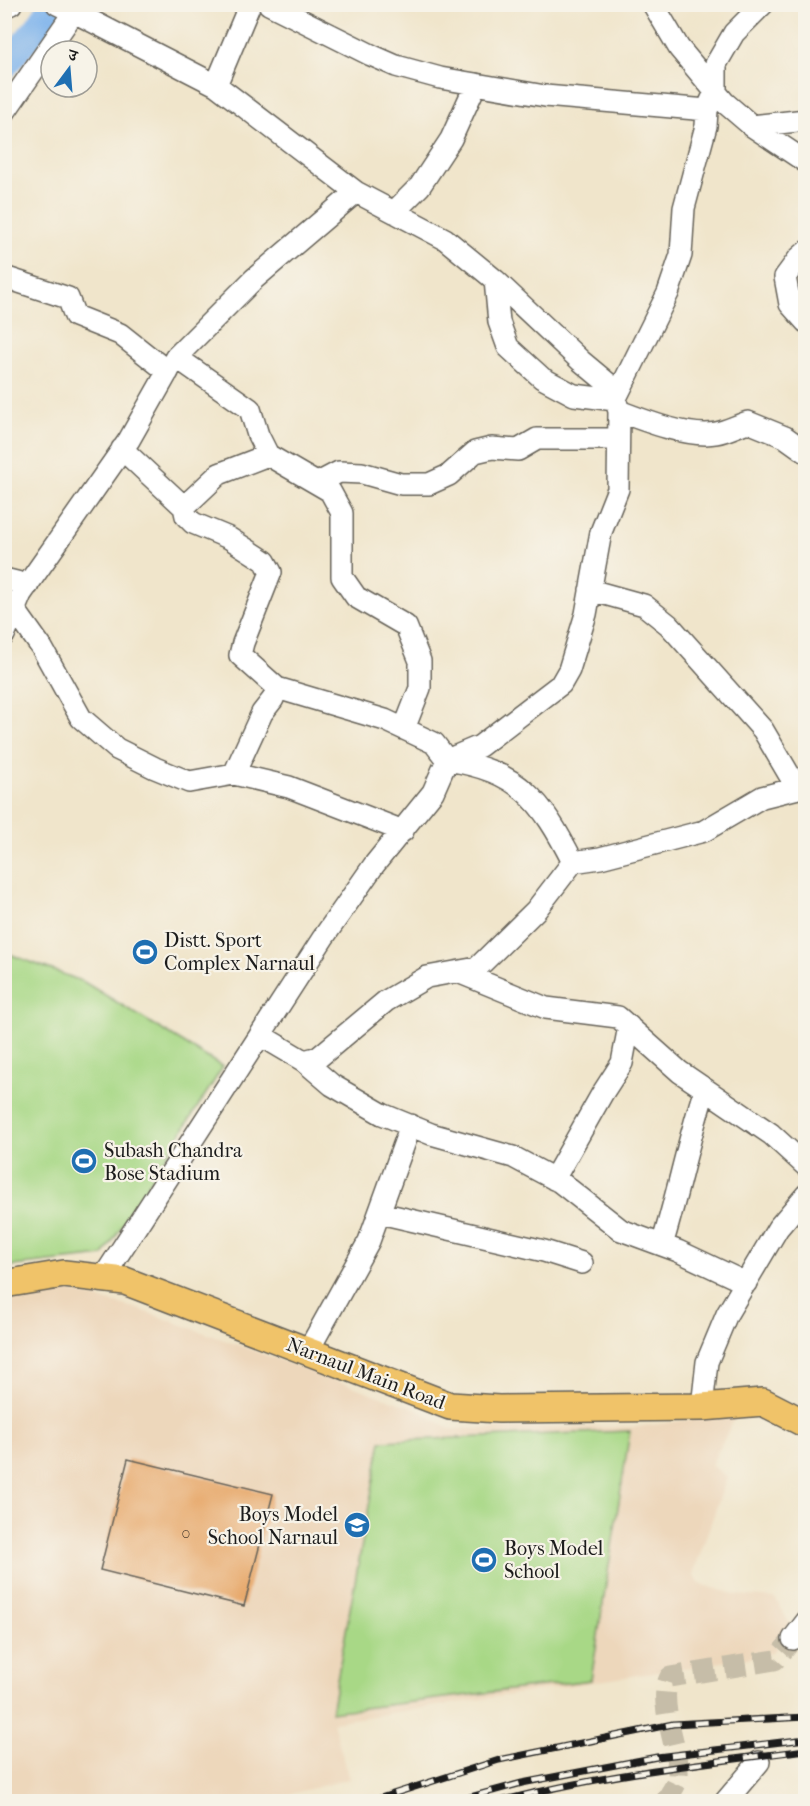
<svg xmlns="http://www.w3.org/2000/svg" width="810" height="1806" viewBox="0 0 810 1806" font-family="'IM FELL French Canon','Noto Serif Devanagari',serif">
	<rect width="100%" height="100%" fill="#f7f3e8"/>
	<filter id="ink" filterUnits="userSpaceOnUse"><feTurbulence type="fractalNoise" baseFrequency=".0167" numOctaves="2"/><feDisplacementMap in="SourceGraphic" scale="12" xChannelSelector="R" yChannelSelector="G"/><feConvolveMatrix kernelMatrix="1 2 1 2 8 2 1 2 1" color-interpolation-filters="sRGB"/></filter>
	<filter id="wash" filterUnits="userSpaceOnUse"><feTurbulence type="fractalNoise" baseFrequency=".008" numOctaves="4" result="noise"/><feDisplacementMap in="SourceGraphic" scale="24" xChannelSelector="R" yChannelSelector="G"/><feGaussianBlur stdDeviation="1.35" result="paint"/><feColorMatrix in="noise" values="0 0 0 0 0 0 0 0 0 0 0 0 0 0 0 0 0 1.4 0 .05"/><feComposite in="paint" operator="in"/></filter>
	<g filter="url(#wash)">
		<rect width="100%" height="100%" fill="#f0e5cb"/>
		<path fill="#edd7bb" d="M 68,1291 L 135,1308 L 416,1409 L 450,1429 L 638,1427 L 737,1413 L 711,1465 L 727,1477 L 693,1574 L 700,1584 L 737,1595 L 775,1598 L 792,1628 L 774,1651 L 761,1656 L 333,1722 L 349,1779 L 263,1801 L 5,1802 L 5,1296 Z"/>
		<path fill="#a8d886" stroke="#627a51" stroke-width="1.5" d="M 4,952 L 84,982 L 223,1067 L 103,1256 L 5,1267 Z
			M 630,1431 L 591,1680 L 331,1712 L 381,1441 Z"/>
		<g fill="none" stroke-linecap="round" stroke-linejoin="round">
			<path stroke="#7eb3ec" stroke-width="26" d="M 4,67 L 37,28 L 53,4"/>
		</g>
		<g id="blocks">
			<path fill="#e7a86b" d="M 128,1459 L 273,1494 L 244,1606 L 100,1570 Z"/>
		</g>
	</g>
	<g filter="url(#ink)">
		<use href="#blocks" fill-opacity="0" stroke="#666259" stroke-width="1.5"/>
		<g fill="none" stroke-linecap="round" stroke-linejoin="round">
			<path stroke="#c6bda8" stroke-width="21" stroke-dasharray="21 10" stroke-linecap="butt" d="M 665,1802 C 669,1795 677,1785 678,1777 C 680,1748 656,1702 670,1677 L 775,1660 L 793,1639"/>
			<defs>
				<path id="minor" d="M 269,4 L 371,55 L 396,66 L 440,78 L 545,96 L 707,110 L 716,90 L 716,64 L 734,33 L 763,4
					M 653,4 L 679,48 L 724,102 L 752,126 L 806,162
					M 4,7 L 11,4
					M 216,85 L 250,4
					M 4,113 L 74,12 L 57,4
					M 752,126 L 806,120
					M 394,212 L 420,186 L 451,139 L 476,84
					M 806,252 L 799,258 L 785,277 L 790,304 L 806,322
					M 4,277 L 68,298 L 75,316 L 120,334 L 168,372
					M 495,280 L 499,322 L 508,347 L 542,378 L 574,395 L 615,400 L 668,293 L 681,255 L 684,208 L 706,126 L 707,110
					M 176,357 L 250,409 L 258,435 L 268,455 L 330,491 L 342,513 L 342,577 L 356,597 L 406,626 L 420,661 L 420,688 L 404,729
					M 619,411 C 645,421 689,438 716,433 C 727,431 738,425 748,422 L 785,437 L 806,452
					M 122,449 L 184,507 L 186,516 L 193,523 L 229,538 L 265,561 L 271,572 L 243,643 L 240,655 L 277,688
					M 318,483 L 339,472 L 362,473 L 401,484 L 429,484 L 449,475 L 475,452 L 492,448 L 518,450 L 537,439 L 618,439
					M 184,507 L 219,474 L 268,455
					M 4,579 L 28,585
					M 590,590 L 644,605 L 669,625 L 763,730 L 797,788
					M 15,610 L 42,648 L 81,718 L 117,749 L 155,768 L 189,782 L 234,774 L 289,787 L 403,831
					M 4,635 L 21,594 L 129,440 L 176,357 L 254,279 L 356,192 L 216,85 L 74,12 L 79,4
					M 234,774 L 262,713 L 273,699 L 277,688 L 385,720 L 434,743 L 447,760 L 480,746 L 561,684 L 569,670 L 586,614 L 601,532 L 618,489 L 619,411 L 611,386 L 581,361 L 495,280 L 445,239 L 356,192
					M 458,972 L 546,1008 L 618,1017 L 680,1072 L 771,1134 L 806,1166
					M 260,1035 L 304,1061 L 319,1057 L 386,1001 L 427,977 L 477,968 L 536,910 L 573,862
					M 304,1061 L 332,1085 L 382,1114 L 431,1134 L 513,1157 L 560,1182 L 621,1230 L 678,1251 L 746,1283
					M 554,1179 L 602,1094 L 622,1063 L 629,1026
					M 380,1213 L 544,1251 L 582,1263
					M 662,1245 C 678,1193 688,1140 705,1089
					M 103,1278 L 323,938 L 374,865 L 433,792 L 447,760 C 519,771 541,799 573,862 L 600,858 L 704,831 L 762,797 L 806,786
					M 308,1351 L 369,1241 L 411,1125
					M 702,1407 L 707,1362 L 727,1314 L 778,1228 L 806,1195
					M 793,1639 L 806,1622
					M 725,1802 L 759,1762"/>
				<path id="major" d="M 4,1284 L 64,1274 L 125,1281 L 450,1406 L 499,1409 L 702,1407 L 763,1402 L 806,1424"/>
			</defs>
			<use href="#minor" stroke="#666259" stroke-width="24"/>
			<use href="#major" stroke="#666259" stroke-width="30"/>
			<use href="#minor" stroke="#fff" stroke-width="21"/>
			<use href="#major" stroke="#f0c369" stroke-width="27"/>
			<defs>
				<path id="rail" d="M 368,1802 L 499,1760 L 673,1724 L 806,1717
					M 452,1802 L 522,1783 L 657,1757 L 806,1739
					M 497,1802 C 598,1775 702,1763 806,1750"/>
			</defs>
			<use href="#rail" stroke="#1c1c1c" stroke-width="7"/>
			<use href="#rail" stroke="#f7f3e8" stroke-width="4.5" stroke-dasharray="14" stroke-linecap="butt"/>
		</g>
	</g>
	<defs>
		<symbol id="stadium-disc" viewBox="-11 -11 22 22"><circle r="9.5" fill="#1f6fb2" stroke="#f7f3e8"/><path d="M0-5a6.5 5 0 1 0 0 10a6.5 5 0 1 0 0-10ZM-3.5-1.8h7v3.6h-7Z" fill="#fff"/></symbol>
		<symbol id="school-disc" viewBox="-11 -11 22 22"><circle r="9.5" fill="#1f6fb2" stroke="#f7f3e8"/><path d="M0-5L7-2L0 1L-7-2ZM-4 1L0 2.5L4 1V4Q0 6-4 4Z" fill="#fff"/></symbol>
	</defs>
	<g fill-rule="evenodd">
		<use href="#stadium-disc" x="130" y="937" width="30" height="30"/>
		<use href="#stadium-disc" x="69" y="1146" width="30" height="30"/>
		<use href="#school-disc" x="342" y="1510" width="30" height="30"/>
		<use href="#stadium-disc" x="469" y="1545" width="30" height="30"/>
	</g>
	<g text-anchor="middle" stroke-width="4.5" stroke-linejoin="round" paint-order="stroke">
		<g font-size="16" fill="#4f3f30">
			<text x="186" y="1538">0</text>
		</g>
		<g font-size="20" fill="#1c1c1c" stroke="#f7f3e8" text-anchor="start">
			<text x="164" y="947">Distt. Sport<tspan x="164" dy="23">Complex Narnaul</tspan></text>
			<text x="104" y="1157">Subash Chandra<tspan x="104" dy="23">Bose Stadium</tspan></text>
			<text x="338" y="1521" text-anchor="end">Boys Model<tspan x="338" dy="23">School Narnaul</tspan></text>
			<text x="504" y="1555">Boys Model<tspan x="504" dy="23">School</tspan></text>
		</g>
		<g font-size="20" fill="#1c1c1c" stroke="#f7f3e8">
			<text transform="translate(366 1373) rotate(21)" y="7">Narnaul Main Road</text>
		</g>
	</g>
	<rect width="810" height="1806" fill="none" stroke="#f7f3e8" stroke-width="24"/>
	<g transform="translate(69 69) rotate(16)"><circle r="28" fill="#f7f3e8" stroke="#9f9d96" stroke-width="1.5"/>
	<path d="M0-4.5L10 22L0 15L-10 22Z" fill="#1f6fb2"/>
	<text y="-9" font-size="16" font-weight="bold" text-anchor="middle" fill="#1c1c1c">उ</text>
	</g>
</svg>
